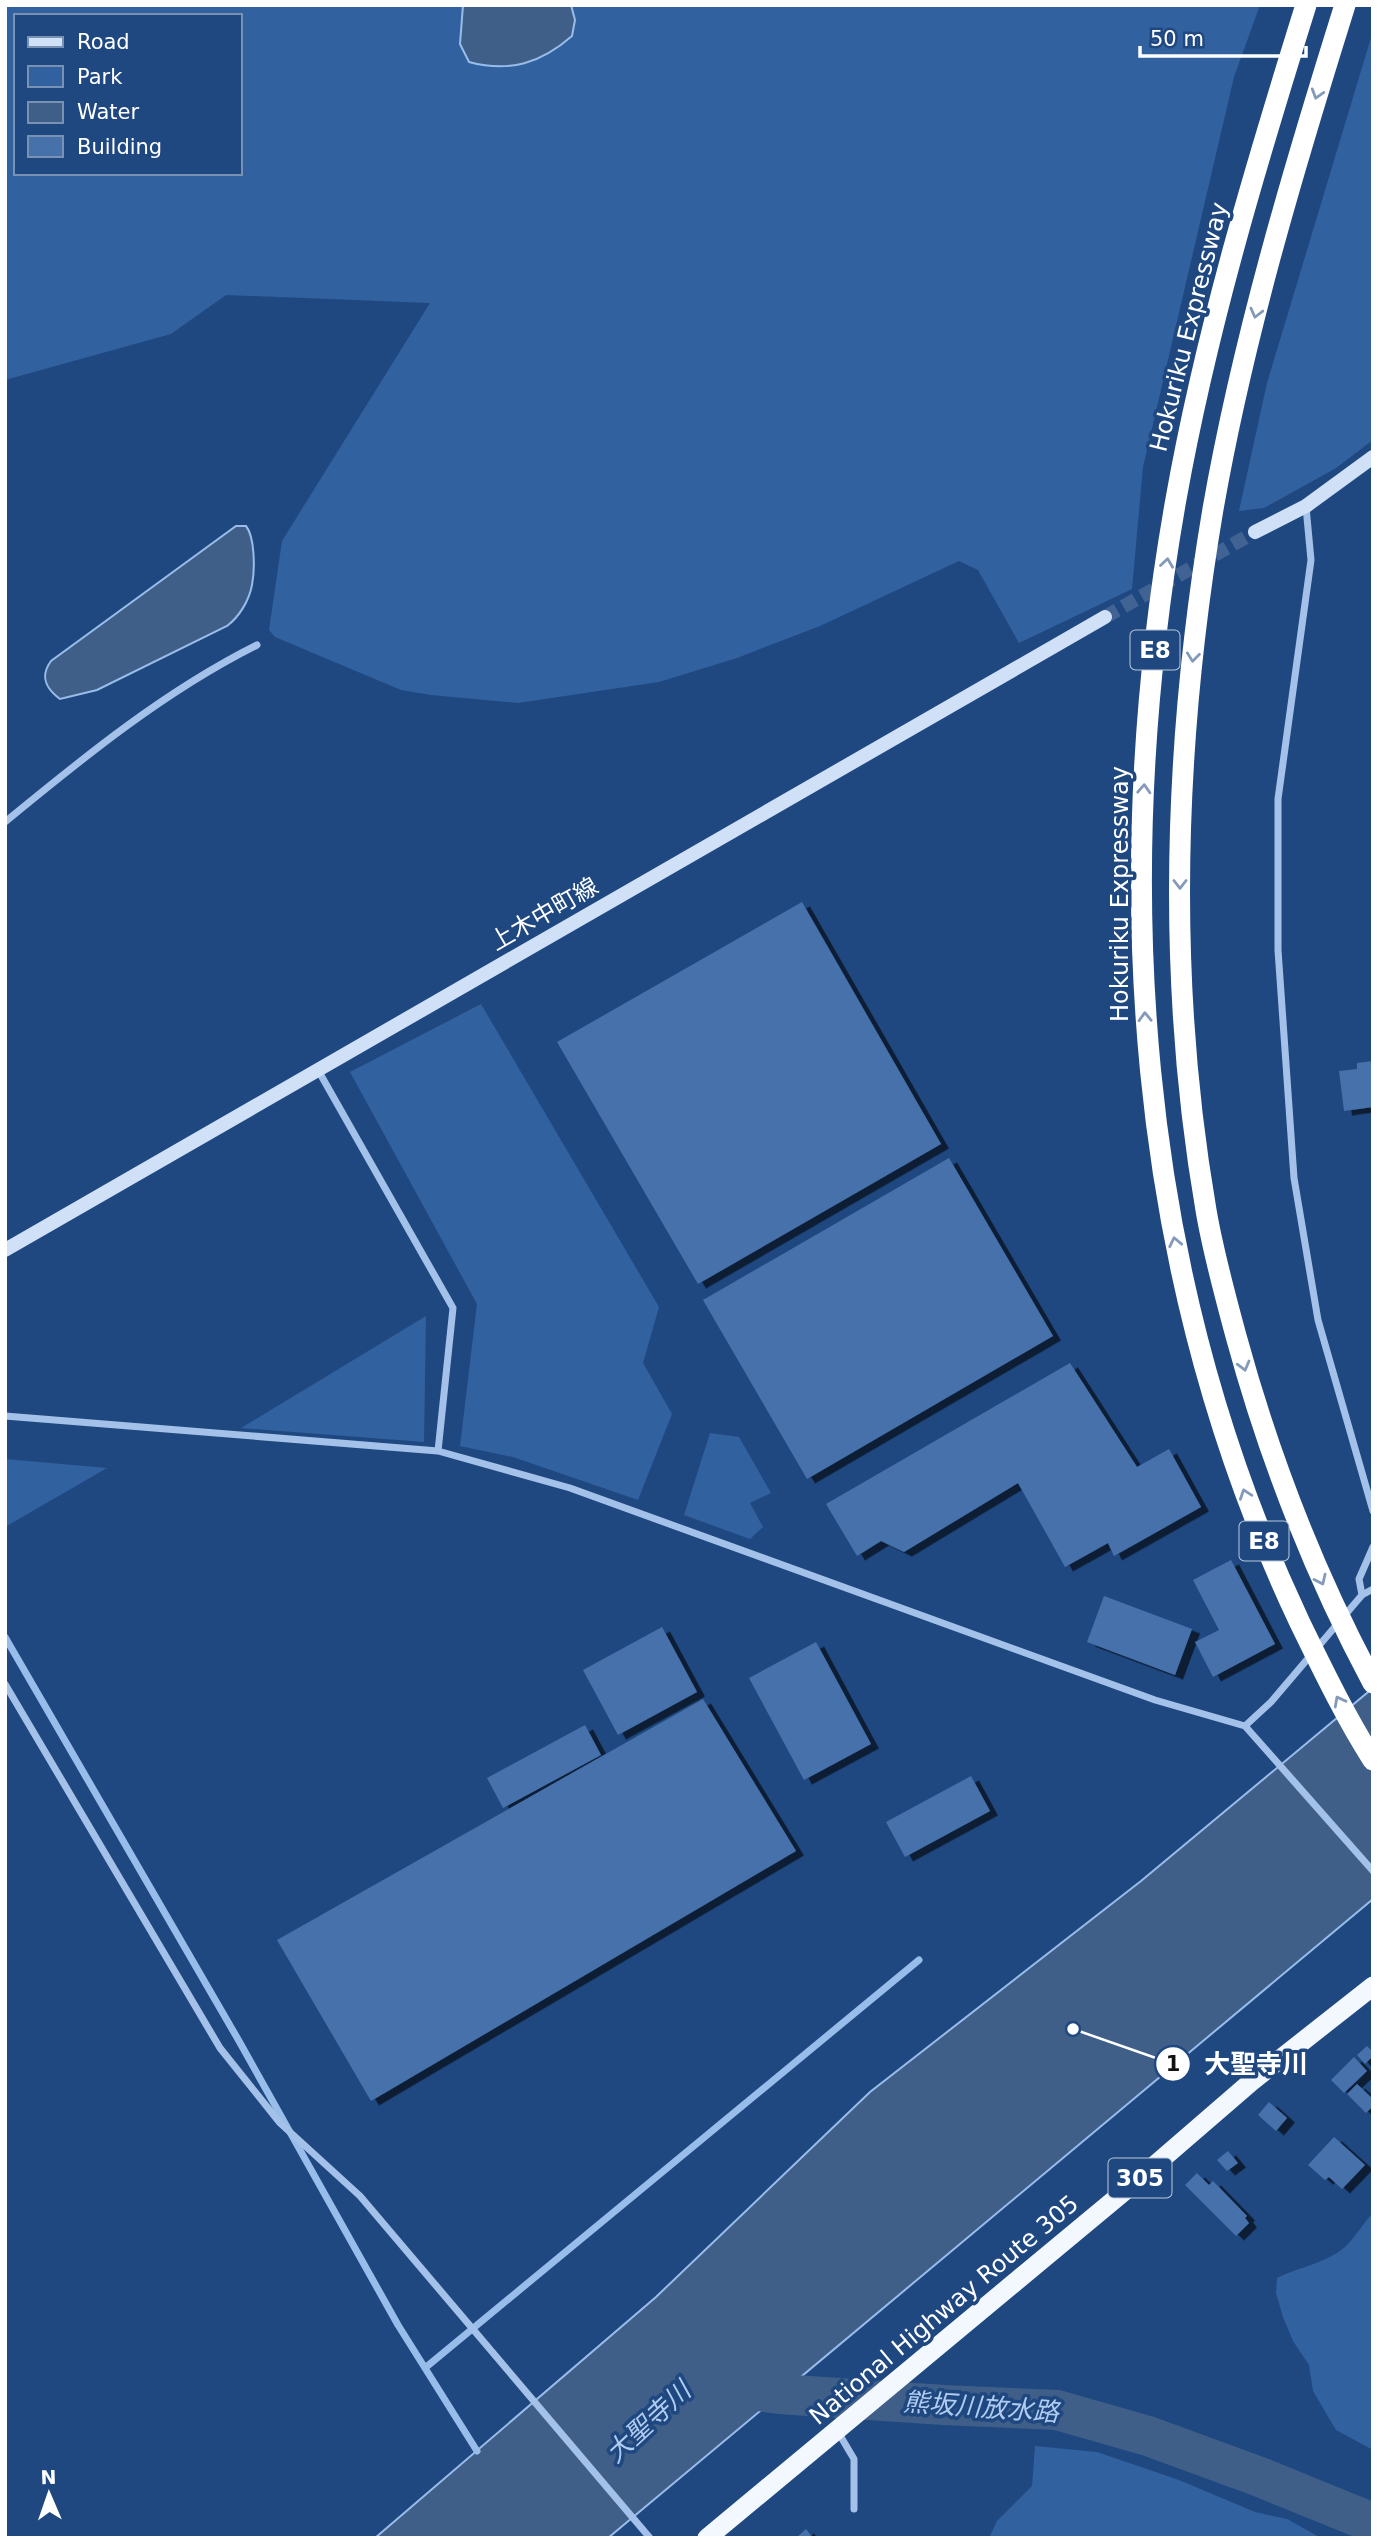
<svg xmlns="http://www.w3.org/2000/svg" width="1378" height="2543" viewBox="0 0 1378 2543" font-family="'DejaVu Sans','Noto Sans JP',sans-serif">
	<defs>
		<filter id="shadow"><feDropShadow dx="8" dy="4.5" stdDeviation="0" flood-color="#0009"/></filter>
	</defs>
	<rect width="100%" height="100%" fill="#1f4881"/>
	<path fill="#3261a0" fill-rule="evenodd" d="M 5,5 L 463,5 L 461,29 L 469,62 C 510,73 552,63 575,27 L 571,5 L 1260,5 L 1234,77 L 1143,467 L 1132,589 L 1019,643 L 978,570 L 959,561 L 820,626 L 737,658 L 659,682 L 518,703 L 431,695 L 401,690 L 275,637 L 269,630 L 282,541 L 430,303 L 226,295 L 171,334 L 5,380 ZM 16,16 L 240,16 L 240,173 L 16,173 Z
		M 1373,31 L 1373,440 L 1336,468 L 1264,508 L 1239,511 L 1267,383 Z
		M 481,1004 L 659,1307 L 643,1363 L 672,1414 L 638,1500 L 513,1457 L 460,1446 L 477,1304 L 350,1072 Z
		M 426,1316 L 424,1442 L 241,1428 Z
		M 710,1433 L 739,1437 L 771,1493 L 750,1503 L 763,1527 L 750,1539 L 684,1515 Z
		M 5,1459 L 107,1468 L 5,1527 Z
		M 1373,2212 L 1373,2450 L 1336,2430 L 1313,2391 L 1309,2365 L 1293,2341 L 1283,2317 L 1276,2293 L 1277,2278 C 1299,2267 1331,2262 1348,2244 C 1357,2234 1365,2222 1373,2212 Z
		M 1035,2446 L 1097,2452 L 1179,2480 L 1255,2512 L 1287,2519 L 1321,2538 L 989,2538 L 997,2521 L 1032,2486 Z"/>
	<path fill="#405f88" stroke="#98bdea" stroke-width="2" d="M 463,5 L 571,5 L 575,20 L 572,36 C 541,63 510,73 469,62 L 460,44 Z
		M 236,526 L 246,526 C 255,537 255,570 252,585 C 249,601 239,617 227,626 L 97,690 L 60,699 C 45,688 40,676 51,661 Z
		M 1373,1688 L 1373,1899 L 608,2538 L 375,2538 L 656,2297 L 870,2092 L 1141,1881 Z"/>
	<g fill="none" stroke-linecap="round" stroke-linejoin="round">
		<path stroke="#98bdea" stroke-width="7" d="M 5,1637 L 239,2041 L 398,2325 L 477,2451
			M 425,2368 L 919,1960"/>
		<path stroke="#405f88" stroke-width="40" d="M 724,2386 L 779,2394 L 944,2405 L 1057,2410 L 1148,2436 L 1260,2477 L 1373,2523"/>
	</g>
	<path fill="#4771ab" filter="url(#shadow)" d="M 802,902 L 941,1144 L 698,1284 L 557,1042 Z
		M 1373,1061 L 1373,1107 L 1344,1111 L 1339,1071 L 1357,1069 L 1357,1063 Z
		M 949,1158 L 1053,1336 L 807,1479 L 703,1300 Z
		M 1070,1363 L 1137,1467 L 1169,1449 L 1201,1507 L 1114,1556 L 1108,1543 L 1065,1567 L 1018,1483 L 904,1552 L 881,1541 L 857,1556 L 826,1504 Z
		M 1231,1560 L 1275,1644 L 1213,1677 L 1195,1642 L 1219,1630 L 1193,1580 Z
		M 1104,1596 L 1192,1629 L 1175,1675 L 1087,1642 Z
		M 662,1627 L 697,1692 L 618,1735 L 583,1670 Z
		M 816,1642 L 871,1744 L 804,1780 L 749,1678 Z
		M 703,1699 L 796,1851 L 371,2101 L 277,1940 Z
		M 585,1725 L 601,1755 L 503,1808 L 487,1778 Z
		M 971,1776 L 990,1811 L 905,1857 L 886,1822 Z
		M 1367,2046 L 1373,2052 L 1373,2056 L 1365,2064 L 1357,2055 Z
		M 1354,2057 L 1367,2071 L 1344,2093 L 1331,2080 Z
		M 1357,2084 L 1373,2099 L 1373,2106 L 1366,2113 L 1347,2094 Z
		M 1269,2102 L 1287,2118 L 1276,2131 L 1258,2115 Z
		M 1334,2137 L 1365,2165 L 1342,2189 L 1329,2177 L 1325,2180 L 1308,2165 Z
		M 1228,2151 L 1238,2163 L 1227,2171 L 1217,2160 Z
		M 1197,2173 L 1209,2185 L 1213,2181 L 1247,2216 L 1245,2218 L 1249,2223 L 1236,2236 L 1185,2185 Z
		M 806,2529 L 813,2538 L 796,2538 Z"/>
	<g fill="none" stroke-linecap="round" stroke-linejoin="round">
		<path stroke="#416394" stroke-width="14" stroke-dasharray="14 7" stroke-linecap="butt" d="M 1105,617 L 1255,532"/>
		<path stroke="#a4c2e9" stroke-width="7" d="M 1306,507 L 1311,560 L 1278,799 L 1278,950 L 1294,1178 L 1318,1320 L 1373,1511
			M 5,822 C 84,757 165,691 257,645
			M 318,1070 L 453,1308 L 438,1451
			M 5,1416 L 438,1451 L 570,1488 L 1155,1700 L 1245,1726 L 1373,1871
			M 1362,1595 L 1359,1579 L 1373,1547
			M 5,1684 L 220,2048 L 280,2123 L 360,2196 L 650,2538
			M 1245,1726 L 1271,1702 L 1362,1595 L 1373,1589
			M 838,2432 L 854,2459 L 854,2509"/>
		<path stroke="#cfe0f7" stroke-width="14" d="M 1255,532 L 1306,506 L 1373,457
			M 5,1250 L 1105,617"/>
		<path stroke="#f3f8fe" stroke-width="19" d="M 707,2538 L 1126,2190 L 1251,2082 L 1373,1986"/>
		<path stroke="#fff" stroke-width="21" d="M 1306,5 C 1255,168 1206,331 1176,499 C 1109,877 1134,1273 1300,1623 C 1323,1670 1345,1716 1373,1760
			M 1345,5 C 1293,171 1243,338 1213,509 C 1174,740 1166,978 1206,1210 C 1213,1252 1225,1295 1236,1336 C 1269,1457 1314,1573 1373,1683"/>
	</g>
	<defs><path id="oneway-chevron" d="M-2-3.5L2.5 0L-2 3.5" fill="none" stroke-width="1.6" stroke-linecap="round" stroke-linejoin="round" transform="scale(1.75)"/></defs>
	<g stroke="#849aba">
		<use href="#oneway-chevron" transform="translate(1317 94) rotate(107)"/>
		<use href="#oneway-chevron" transform="translate(1256 313) rotate(104)"/>
		<use href="#oneway-chevron" transform="translate(1167 563) rotate(-82)"/>
		<use href="#oneway-chevron" transform="translate(1193 657) rotate(96)"/>
		<use href="#oneway-chevron" transform="translate(1144 789) rotate(-87)"/>
		<use href="#oneway-chevron" transform="translate(1180 884) rotate(90)"/>
		<use href="#oneway-chevron" transform="translate(1145 1017) rotate(-92)"/>
		<use href="#oneway-chevron" transform="translate(1175 1242) rotate(-102)"/>
		<use href="#oneway-chevron" transform="translate(1244 1366) rotate(75)"/>
		<use href="#oneway-chevron" transform="translate(1245 1494) rotate(-109)"/>
		<use href="#oneway-chevron" transform="translate(1321 1580) rotate(65)"/>
		<use href="#oneway-chevron" transform="translate(1339 1701) rotate(-118)"/>
	</g>
	<g text-anchor="middle" stroke-width="7" stroke-linejoin="round" paint-order="stroke">
		<g fill="#1f4881" stroke="#bcc8d9" stroke-width="2">
			<rect x="1130.5" y="630.5" width="49" height="39" rx="5"/>
			<rect x="1239.5" y="1521.5" width="49" height="39" rx="5"/>
			<rect x="1108.5" y="2158.5" width="63" height="39" rx="5"/>
		</g>
		<g font-size="23" font-weight="bold" fill="#fff">
			<text x="1155" y="658">E8</text>
			<text x="1264" y="1549">E8</text>
			<text x="1140" y="2186">305</text>
		</g>
		<g font-size="24" fill="#fff" stroke="#1f4881">
			<text transform="translate(1189 327) rotate(-76)" y="8">Hokuriku Expressway</text>
			<text transform="translate(1120 894) rotate(-90)" y="8">Hokuriku Expressway</text>
			<text transform="translate(544 914) rotate(-30)" y="8">上木中町線</text>
			<text transform="translate(944 2310) rotate(-40)" y="8">National Highway Route 305</text>
		</g>
		<g font-size="26" font-style="italic" fill="#b0ccf0" stroke="#1f4881">
			<text transform="translate(981 2407) rotate(4)" y="9">熊坂川放水路</text>
			<text transform="translate(648 2422) rotate(-43)" y="9">大聖寺川</text>
		</g>
	</g>
	<path fill="none" stroke="#fff" stroke-width="2.5" d="M1073 2029L1173 2064"/>
	<g fill="#fff" stroke="#1f4881" stroke-width="2.5">
		<circle cx="1073" cy="2029" r="7"/>
		<circle cx="1173" cy="2064" r="18"/>
	</g>
	<g font-size="21" text-anchor="middle" font-weight="bold" fill="#111">
		<text x="1173" y="2071">1</text>
	</g>
	<g font-size="26" text-anchor="middle" font-weight="bold" fill="#fff" stroke="#1f4881" stroke-width="7" stroke-linejoin="round" paint-order="stroke">
		<text x="1256" y="2073">大聖寺川</text>
	</g>
	<rect width="1378" height="2543" fill="none" stroke="#ffffff" stroke-width="14"/>
	<rect x="14" y="14" width="228" height="161" fill="#1f4881" stroke="#7991b3" stroke-width="2"/>
	<rect x="28" y="37" width="35" height="10" fill="#cfe0f7" stroke="#7991b3" stroke-width="2"/>
	<text x="77" y="49" font-size="21" fill="#ffffff">Road</text>
	<rect x="28" y="66" width="35" height="21" fill="#3261a0" stroke="#7991b3" stroke-width="2"/>
	<text x="77" y="84" font-size="21" fill="#ffffff">Park</text>
	<rect x="28" y="102" width="35" height="21" fill="#405f88" stroke="#7991b3" stroke-width="2"/>
	<text x="77" y="119" font-size="21" fill="#ffffff">Water</text>
	<rect x="28" y="136" width="35" height="21" fill="#4771ab" stroke="#7991b3" stroke-width="2"/>
	<text x="77" y="154" font-size="21" fill="#ffffff">Building</text>
	<g transform="translate(49 2494) rotate(358)" stroke="#1f4881" stroke-width="5" paint-order="stroke">
	<path d="M0-5L12 26L0 18L-12 26Z" fill="#ffffff"/>
	<text y="-10" font-size="19" font-weight="bold" text-anchor="middle" fill="#ffffff">N</text>
	</g>
	<path d="M1140 46v10h166v-10" fill="none" stroke="#ffffff" stroke-width="3.5"/>
	<text x="1150" y="46" font-size="21" fill="#ffffff" stroke="#1f4881" stroke-width="5" paint-order="stroke">50 m</text>
</svg>
